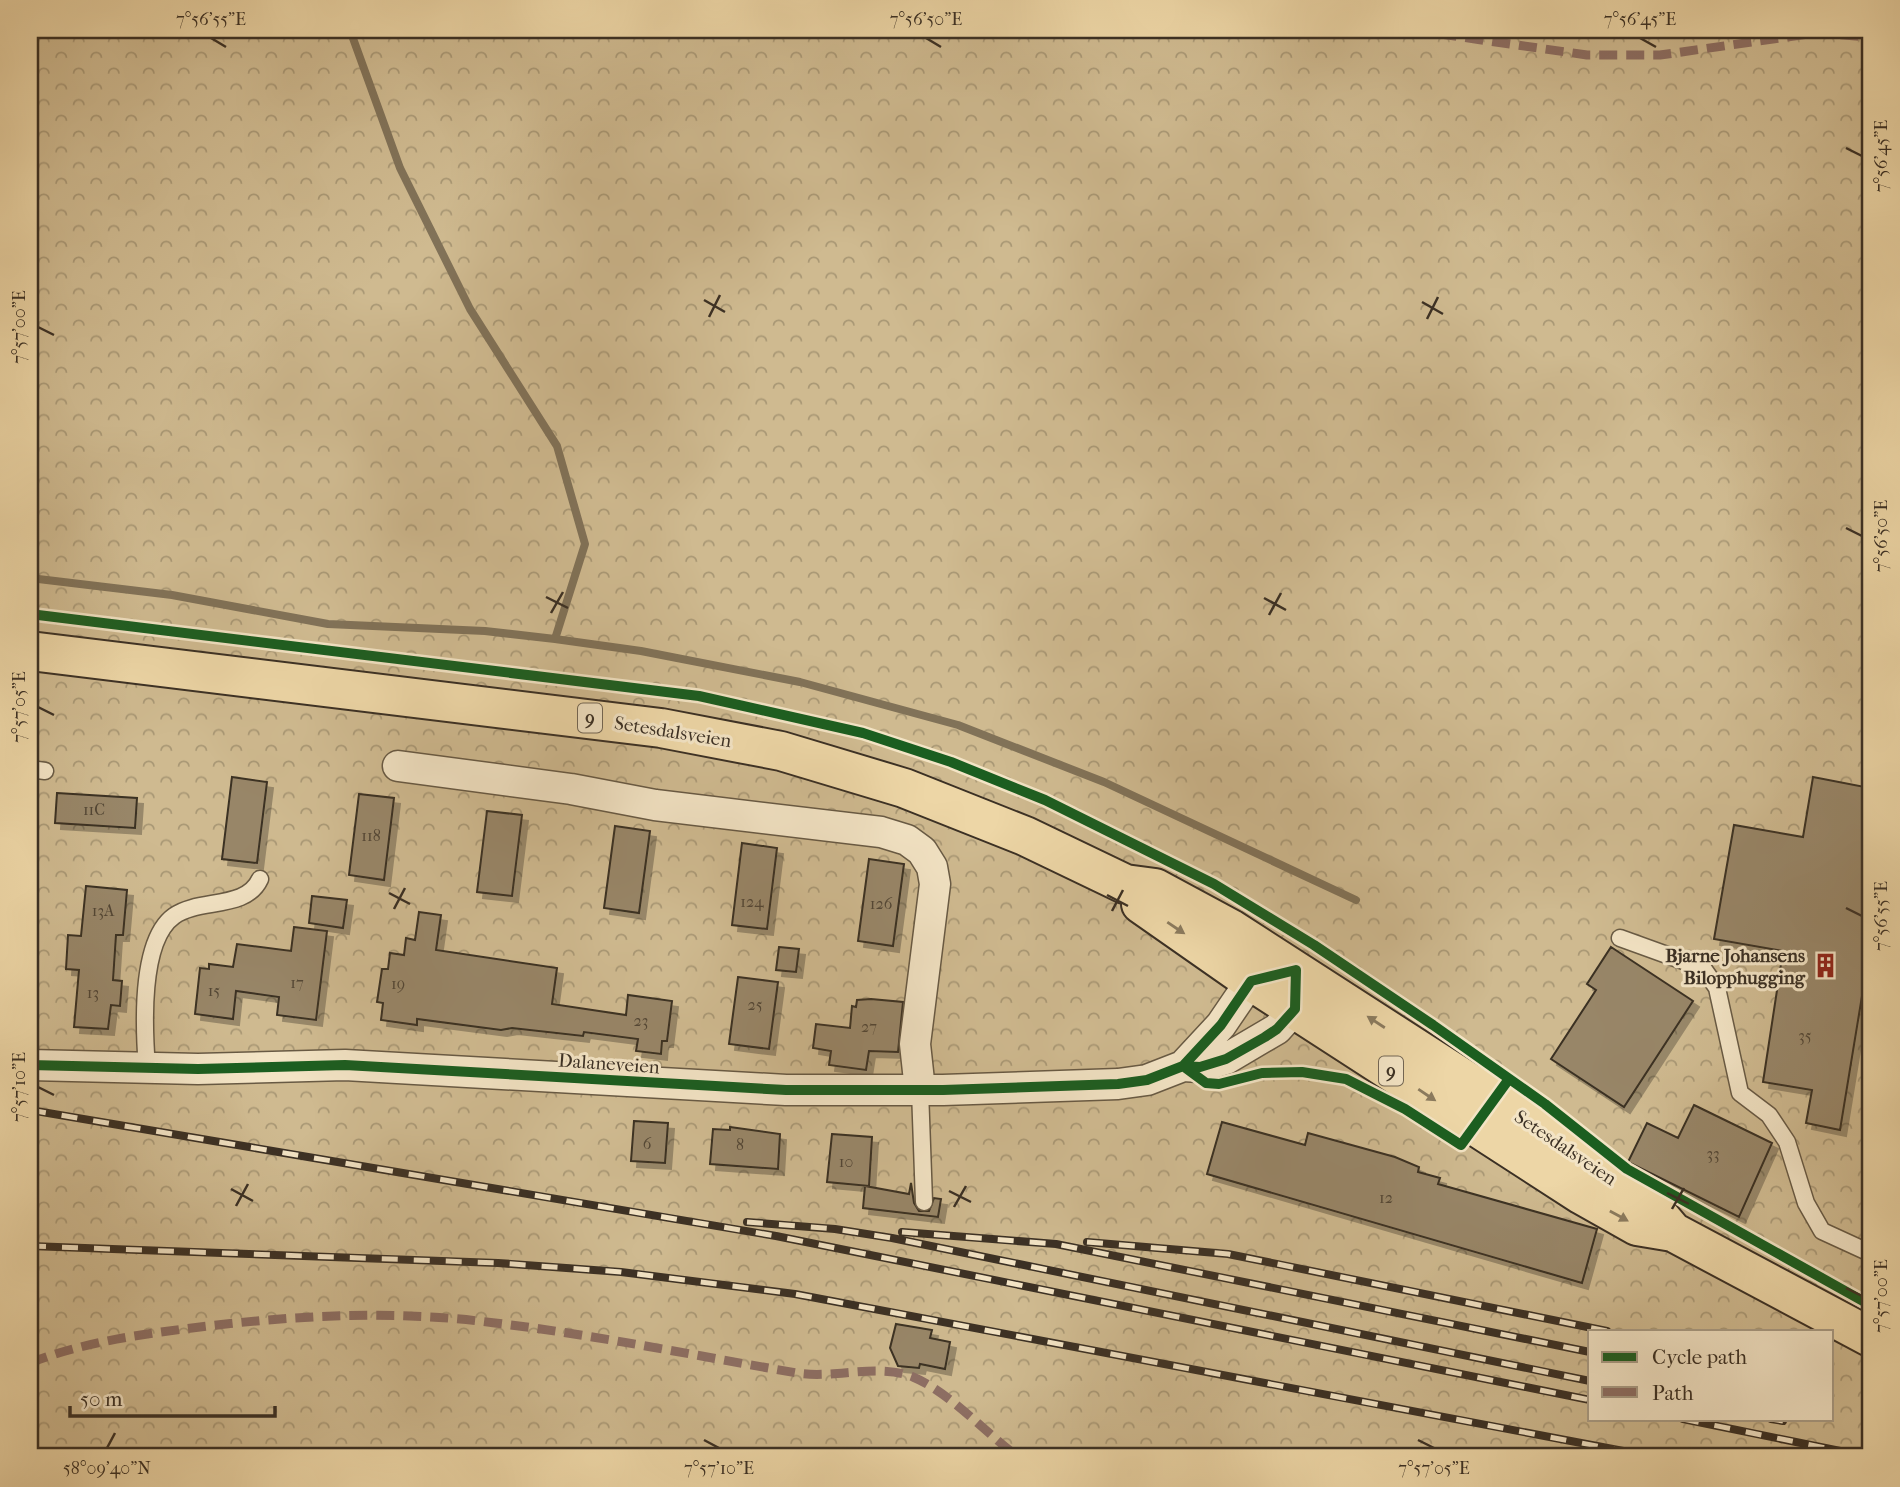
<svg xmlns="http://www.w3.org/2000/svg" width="1900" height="1487" viewBox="0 0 1900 1487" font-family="'IM FELL French Canon',serif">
	<defs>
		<pattern id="park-crowns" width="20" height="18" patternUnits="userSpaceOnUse" patternTransform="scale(1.75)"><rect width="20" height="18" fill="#cfba90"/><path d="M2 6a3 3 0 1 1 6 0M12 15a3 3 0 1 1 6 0" fill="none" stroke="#a99875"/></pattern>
		<filter id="shadow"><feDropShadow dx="6" dy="6" stdDeviation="0" flood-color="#0004"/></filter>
	</defs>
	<rect width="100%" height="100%" fill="#edd6a6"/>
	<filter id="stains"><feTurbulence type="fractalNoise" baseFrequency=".00286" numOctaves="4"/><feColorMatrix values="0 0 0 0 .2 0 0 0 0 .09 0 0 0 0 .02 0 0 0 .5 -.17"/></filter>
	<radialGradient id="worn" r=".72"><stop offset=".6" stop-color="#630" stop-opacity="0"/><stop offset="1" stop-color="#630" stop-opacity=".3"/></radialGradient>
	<path fill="url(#park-crowns)" stroke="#85755a" stroke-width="2" fill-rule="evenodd" d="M 30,30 L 1870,30 L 1870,1457 L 30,1457 ZM 1590,1331 L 1832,1331 L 1832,1419 L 1590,1419 Z"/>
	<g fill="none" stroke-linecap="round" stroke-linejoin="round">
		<path stroke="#817258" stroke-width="8" d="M 350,30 L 400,168 L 470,309 L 557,446 L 585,544 L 555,639
			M 30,578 L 172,595 L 328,624 L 485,631 L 555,639 L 641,651 L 800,682 L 958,725 L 1104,782 L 1356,900"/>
	</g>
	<path fill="#988668" stroke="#3b3024" stroke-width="2" filter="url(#shadow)" d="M 232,777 L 267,782 L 257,863 L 222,859 Z
		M 1813,777 L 1870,788 L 1870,986 L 1866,985 L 1862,996 L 1840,1130 L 1806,1123 L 1812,1090 L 1763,1082 L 1783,951 L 1714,939 L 1734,825 L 1803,837 Z
		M 57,793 L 137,798 L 135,828 L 55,823 Z
		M 359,794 L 394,798 L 384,880 L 349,875 Z
		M 487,811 L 522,815 L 512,896 L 477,892 Z
		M 615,826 L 650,831 L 639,913 L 604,908 Z
		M 742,843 L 777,848 L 767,929 L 732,925 Z
		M 869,859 L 904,864 L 893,946 L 858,941 Z
		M 86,886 L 127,890 L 123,935 L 116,935 L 113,980 L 122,981 L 120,1006 L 111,1005 L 108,1029 L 74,1027 L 79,970 L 66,969 L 68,935 L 81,936 Z
		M 312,896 L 347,900 L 343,928 L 309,923 Z
		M 419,912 L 441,915 L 436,950 L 557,968 L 552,1004 L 626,1015 L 628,995 L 672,1001 L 667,1041 L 662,1041 L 661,1054 L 636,1051 L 638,1039 L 584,1032 L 583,1036 L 512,1028 L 501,1030 L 417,1019 L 417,1025 L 381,1020 L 383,1003 L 377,1002 L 382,969 L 388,969 L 390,953 L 404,955 L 406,938 L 415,940 Z
		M 294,927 L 327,931 L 316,1020 L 277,1015 L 279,997 L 236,991 L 233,1019 L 195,1014 L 200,968 L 209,969 L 209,964 L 233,967 L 237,944 L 291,951 Z
		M 779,947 L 799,949 L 796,972 L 776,970 Z
		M 1611,947 L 1693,1001 L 1624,1107 L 1551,1059 L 1596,990 L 1587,984 Z
		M 738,977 L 778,982 L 769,1049 L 729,1044 Z
		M 871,999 L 903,1002 L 898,1052 L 869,1051 L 866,1070 L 829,1065 L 831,1051 L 813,1048 L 816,1024 L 850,1028 L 852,1006 L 856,1007 L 857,1000 Z
		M 1694,1105 L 1772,1143 L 1739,1217 L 1628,1162 L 1647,1123 L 1678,1138 Z
		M 634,1121 L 668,1123 L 665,1163 L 631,1161 Z
		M 1222,1122 L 1305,1145 L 1308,1133 L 1395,1157 L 1419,1167 L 1418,1172 L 1440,1178 L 1438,1184 L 1597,1229 L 1582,1283 L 1207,1174 Z
		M 730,1127 L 780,1134 L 778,1169 L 710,1164 L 713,1129 L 730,1130 Z
		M 832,1134 L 872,1137 L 869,1186 L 827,1182 Z
		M 911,1183 L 914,1203 L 919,1211 L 929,1211 L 934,1198 L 941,1199 L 938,1217 L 863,1208 L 865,1186 L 909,1194 Z
		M 896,1324 L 932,1330 L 930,1338 L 950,1342 L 945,1369 L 920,1364 L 919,1368 L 898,1366 L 890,1348 Z"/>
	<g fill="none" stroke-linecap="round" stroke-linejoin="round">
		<defs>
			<path id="service" d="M 30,769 L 45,771
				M 1620,938 L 1703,968 L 1717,988 L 1740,1093 L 1769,1115 L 1787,1142 L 1806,1203 L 1822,1231 L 1870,1253
				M 147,1068 C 144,1030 139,941 174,916 C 199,898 246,910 260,879
				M 920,1090 L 924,1202"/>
			<path id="minor" d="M 398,766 L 571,789 L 655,805 L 881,832 L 907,840 L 922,851 L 932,867 L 935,884 L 915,1044 L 920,1090
				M 30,1065 L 198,1069 L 345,1065 L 786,1090 L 943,1090 L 1118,1084 L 1147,1080 L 1183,1066 L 1200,1067 L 1226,1059 L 1277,1029 L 1295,1009 L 1295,988
				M 1183,1066 L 1221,1025 L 1251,981 L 1272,976"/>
			<path id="trunk" d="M 30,651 L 661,728 L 781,751 L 904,788 L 1025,836 L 1125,884 L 1155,888 L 1231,929 L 1535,1125 L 1650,1205 L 1673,1232
				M 1141,904 L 1251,981 L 1582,1195 L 1637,1226 L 1673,1232 L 1870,1337"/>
		</defs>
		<use href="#service" stroke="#685a44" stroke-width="19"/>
		<use href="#minor" stroke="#685a44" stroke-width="33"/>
		<use href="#trunk" stroke="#3b3024" stroke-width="42"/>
		<use href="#service" stroke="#f3e4c5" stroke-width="16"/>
		<use href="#minor" stroke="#f3e4c5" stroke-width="30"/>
		<use href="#trunk" stroke="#edd6a6" stroke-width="38"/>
		<defs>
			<path id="rail" d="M 30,1110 L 776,1236 L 1590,1400
				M 747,1222 L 835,1229 L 892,1238 L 1590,1381
				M 902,1232 L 1056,1244 L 1590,1352
				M 1087,1242 L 1228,1254 L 1607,1331
				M 30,1246 L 498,1263 L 621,1272 L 795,1294 L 1655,1457
				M 1683,1419 L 1870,1457
				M 1771,1419 L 1783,1421"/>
		</defs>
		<use href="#rail" stroke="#3b3024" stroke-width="8"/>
		<use href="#rail" stroke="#f3e4c5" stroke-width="5" stroke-dasharray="16" stroke-linecap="butt"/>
		<path stroke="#8d6e63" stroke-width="9" stroke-dasharray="18 9" stroke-linecap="butt" d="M 1412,30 L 1587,55 L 1660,55 L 1816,33 L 1870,37
			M 30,1363 C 83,1342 143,1334 200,1327 C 298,1315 397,1310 495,1323 C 596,1335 697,1356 797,1373 C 835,1379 877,1363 913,1377 C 949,1392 986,1433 1018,1457"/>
		<defs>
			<path id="cycleway" d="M 30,614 L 699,696 L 863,733 L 951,762 L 1045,800 L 1214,884 L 1314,945 L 1433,1025 L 1545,1104 L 1627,1169 L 1870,1305
				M 30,1065 L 198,1069 L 345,1065 L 786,1090 L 943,1090 L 1118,1084 L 1147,1080 L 1183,1066 L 1200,1067 L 1226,1059 L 1265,1037 L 1277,1029 L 1295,1009 L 1296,970 L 1251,981 L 1221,1025 L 1183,1066
				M 1183,1066 L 1206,1083 L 1219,1084 L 1262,1073 L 1302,1072 L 1346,1079 L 1405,1109 L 1461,1145 L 1509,1079"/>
		</defs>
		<use href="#cycleway" stroke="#f3e4c5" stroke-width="15"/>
		<use href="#cycleway" stroke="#1b5e20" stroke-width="10"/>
	</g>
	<defs><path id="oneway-solid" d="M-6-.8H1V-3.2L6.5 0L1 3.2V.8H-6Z" transform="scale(1.75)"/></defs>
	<g fill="#8b7b5e">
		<use href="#oneway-solid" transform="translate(1176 928) rotate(34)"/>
		<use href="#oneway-solid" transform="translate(1376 1022) rotate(-147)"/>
		<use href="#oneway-solid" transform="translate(1427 1095) rotate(34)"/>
		<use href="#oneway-solid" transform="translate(1619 1216) rotate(29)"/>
	</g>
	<path fill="none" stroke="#3b3024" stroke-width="2.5" d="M 211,38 L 226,47M 926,38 L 941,47M 1640,38 L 1656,47M 1846,148 L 1862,156M 704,300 L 725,312M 1422,302 L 1443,314M 709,317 L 720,295M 1427,319 L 1438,297M 38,327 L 54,335M 1846,528 L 1862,536M 546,597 L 568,608M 1264,598 L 1286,610M 551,613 L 563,592M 1269,615 L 1281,593M 38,707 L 54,715M 389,893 L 410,904M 1107,895 L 1128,906M 1846,908 L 1862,916M 394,909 L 405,888M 1112,911 L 1123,890M 38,1087 L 54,1095M 231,1189 L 253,1201M 949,1191 L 971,1202M 1667,1193 L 1689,1204M 236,1206 L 248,1184M 954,1207 L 966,1186M 1672,1209 L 1684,1188M 1846,1288 L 1862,1296M 704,1440 L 719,1448M 1418,1440 L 1434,1448M 107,1448 L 115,1433"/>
	<defs>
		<symbol id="building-bare" viewBox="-9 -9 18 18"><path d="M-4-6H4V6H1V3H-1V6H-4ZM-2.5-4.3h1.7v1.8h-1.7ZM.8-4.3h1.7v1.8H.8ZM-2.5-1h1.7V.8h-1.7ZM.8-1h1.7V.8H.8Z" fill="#8f2418" stroke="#f3e4c5" stroke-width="2.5" paint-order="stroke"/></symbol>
	</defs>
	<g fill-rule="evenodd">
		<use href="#building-bare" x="1808" y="948" width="35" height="35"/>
	</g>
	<g text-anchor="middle" stroke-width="6" stroke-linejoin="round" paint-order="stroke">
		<g font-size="16" fill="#524635">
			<text x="94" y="815">11C</text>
			<text x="371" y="841">118</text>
			<text x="752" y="907">124</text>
			<text x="881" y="909">126</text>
			<text x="103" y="916">13A</text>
			<text x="297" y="988">17</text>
			<text x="398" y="989">19</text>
			<text x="214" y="996">15</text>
			<text x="93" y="998">13</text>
			<text x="755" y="1010">25</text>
			<text x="641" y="1026">23</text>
			<text x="869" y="1032">27</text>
			<text x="1805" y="1041">35</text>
			<text x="647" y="1149">6</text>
			<text x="740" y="1150">8</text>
			<text x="1713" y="1159">33</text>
			<text x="846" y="1167">10</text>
			<text x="1386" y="1203">12</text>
		</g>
		<g fill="#f3e4c5" stroke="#726654" stroke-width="2">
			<rect x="578" y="703.5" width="24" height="29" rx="5"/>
			<rect x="1379" y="1056.5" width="24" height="29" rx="5"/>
		</g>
		<g font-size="18" font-weight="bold" fill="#3b3024">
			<text x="590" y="724">9</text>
			<text x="1391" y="1077">9</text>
		</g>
		<g font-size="19" fill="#3b3024" stroke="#f3e4c5">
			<text transform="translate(673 731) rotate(9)" y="7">Setesdalsveien</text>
			<text transform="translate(609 1063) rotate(4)" y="7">Dalaneveien</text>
			<text transform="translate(1566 1147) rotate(34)" y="7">Setesdalsveien</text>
		</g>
		<g font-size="19" font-weight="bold" fill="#3b3024" stroke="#f3e4c5" text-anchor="end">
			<text x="1805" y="962">Bjarne Johansens<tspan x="1805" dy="22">Bilopphugging</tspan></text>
		</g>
	</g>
	<rect width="1900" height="1487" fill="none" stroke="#edd6a6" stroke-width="77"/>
	<rect x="1588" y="1330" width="245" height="91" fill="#f3e4c5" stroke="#a99c85" stroke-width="2"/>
	<rect x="1602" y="1352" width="35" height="10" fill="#1b5e20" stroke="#a99c85" stroke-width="2"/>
	<text x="1652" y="1364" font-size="21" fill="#3b3024">Cycle path</text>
	<rect x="1602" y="1387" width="35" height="10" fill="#8d6e63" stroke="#a99c85" stroke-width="2"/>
	<text x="1652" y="1400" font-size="21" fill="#3b3024">Path</text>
	<path d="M70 1406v10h205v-10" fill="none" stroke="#3b3024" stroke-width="3.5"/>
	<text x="80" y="1406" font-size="21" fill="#3b3024" stroke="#f3e4c5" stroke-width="5" paint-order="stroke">50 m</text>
	<rect x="38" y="38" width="1824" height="1410" fill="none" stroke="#3b3024" stroke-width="2.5"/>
	<g font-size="18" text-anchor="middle" fill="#3b3024">
		<text x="211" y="25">7°56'55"E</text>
		<text x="926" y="25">7°56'50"E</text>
		<text x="1640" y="25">7°56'45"E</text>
		<text transform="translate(1881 156) rotate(-90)" y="6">7°56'45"E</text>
		<text transform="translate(19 327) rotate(-90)" y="6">7°57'00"E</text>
		<text transform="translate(1881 536) rotate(-90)" y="6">7°56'50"E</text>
		<text transform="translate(19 707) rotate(-90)" y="6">7°57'05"E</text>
		<text transform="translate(1881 916) rotate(-90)" y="6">7°56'55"E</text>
		<text transform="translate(19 1087) rotate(-90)" y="6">7°57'10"E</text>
		<text transform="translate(1881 1296) rotate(-90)" y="6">7°57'00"E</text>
		<text x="107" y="1474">58°09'40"N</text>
		<text x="719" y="1474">7°57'10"E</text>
		<text x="1434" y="1474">7°57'05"E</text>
	</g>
	<rect width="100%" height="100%" filter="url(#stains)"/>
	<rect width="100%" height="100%" fill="url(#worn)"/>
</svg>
